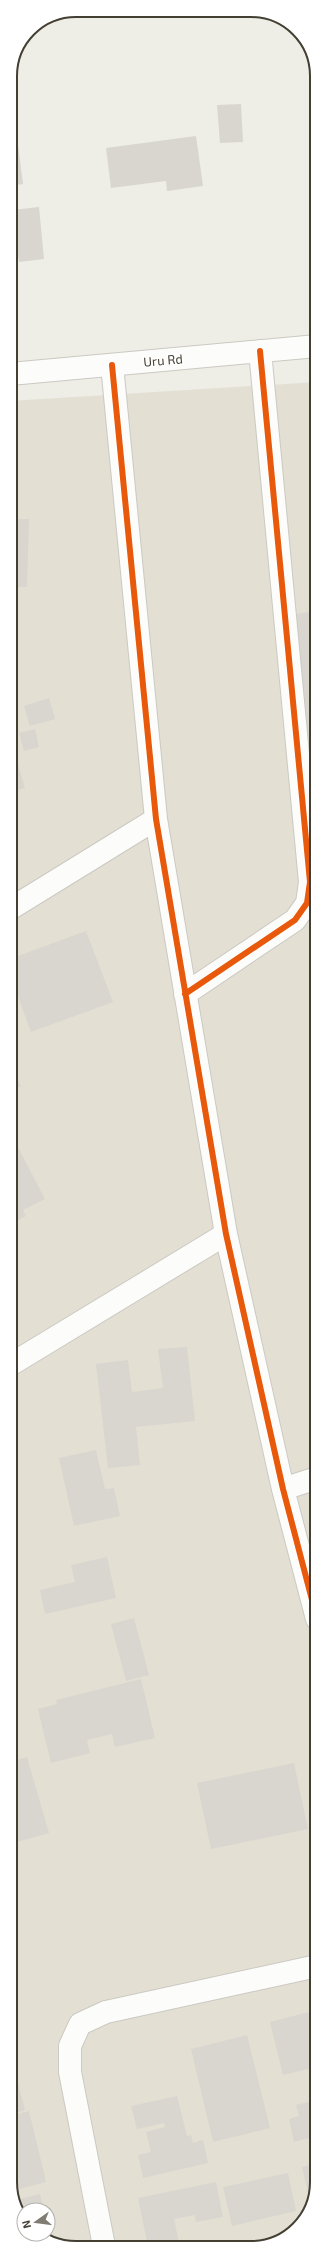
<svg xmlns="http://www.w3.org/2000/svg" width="327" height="2258" viewBox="0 0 327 2258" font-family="'Exo 2',sans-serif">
	<rect width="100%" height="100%" fill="#eeede6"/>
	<path fill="#e3dfd3" d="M 317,382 L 317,2183 L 301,2226 L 256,2248 L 59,2246 L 40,2234 L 48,2234 L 48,2210 L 24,2210 L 24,2220 L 10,2187 L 10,401 Z"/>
	<path fill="#d8d6cf" d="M 241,104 L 243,142 L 220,143 L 217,105 Z
		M 10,113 L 14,113 L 23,184 L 10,186 Z
		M 196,136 L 203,186 L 167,191 L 166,181 L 111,188 L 106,148 Z
		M 39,207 L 44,259 L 19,262 L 12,210 Z
		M 10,519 L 29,519 L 27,587 L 10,587 Z
		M 317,611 L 317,808 L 316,808 L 288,615 Z
		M 49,698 L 55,719 L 30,726 L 24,706 Z
		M 35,729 L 39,747 L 24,751 L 19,733 Z
		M 10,738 L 25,788 L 10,792 Z
		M 86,931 L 113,1002 L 31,1032 L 10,975 L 10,959 Z
		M 10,1065 L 21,1086 L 10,1092 Z
		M 10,1132 L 45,1199 L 23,1210 L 26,1216 L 10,1224 Z
		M 187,1347 L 195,1421 L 136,1427 L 140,1465 L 108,1468 L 96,1364 L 128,1360 L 132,1392 L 163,1388 L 158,1349 Z
		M 96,1450 L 105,1489 L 114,1488 L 120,1516 L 74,1526 L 59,1458 Z
		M 107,1557 L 116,1598 L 45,1614 L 40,1590 L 75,1582 L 71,1565 Z
		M 134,1618 L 149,1675 L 126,1681 L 111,1624 Z
		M 141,1679 L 155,1738 L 115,1747 L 112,1734 L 87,1740 L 90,1753 L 51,1763 L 38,1709 L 57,1704 L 56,1700 Z
		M 27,1757 L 49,1833 L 10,1844 L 10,1762 Z
		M 294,1763 L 308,1829 L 211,1849 L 197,1783 Z
		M 317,2010 L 317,2067 L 283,2075 L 270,2022 Z
		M 247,2035 L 270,2128 L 213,2142 L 191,2049 Z
		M 10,2053 L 25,2110 L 10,2115 Z
		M 177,2096 L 187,2136 L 191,2135 L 193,2143 L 203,2140 L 208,2163 L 143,2178 L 138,2155 L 151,2152 L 146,2132 L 165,2127 L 164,2123 L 137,2129 L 131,2106 Z
		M 317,2100 L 317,2136 L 294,2142 L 289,2119 L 299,2116 L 296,2105 Z
		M 29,2111 L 46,2182 L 12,2191 L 10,2116 Z
		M 317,2163 L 317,2183 L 310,2201 L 302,2167 Z
		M 288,2173 L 296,2211 L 232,2226 L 223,2187 Z
		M 216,2182 L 223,2217 L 196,2222 L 195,2215 L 174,2219 L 180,2247 L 148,2247 L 138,2198 Z
		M 40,2194 L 44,2210 L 24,2210 L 24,2220 L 16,2200 Z
		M 48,2229 L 49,2229 L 51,2241 L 40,2234 L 48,2234 Z"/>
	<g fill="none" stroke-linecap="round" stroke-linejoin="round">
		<defs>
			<path id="minor" d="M 112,365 L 156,819 L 226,1234 L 283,1489 L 317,1619
				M 10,374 L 317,346
				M 10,909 L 156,819
				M 185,994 L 295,920 L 307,903 L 310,882 L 260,351
				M 10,1365 L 226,1234
				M 283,1489 L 317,1478
				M 104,2246 L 70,2072 L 70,2046 L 80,2024 L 106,2012 L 317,1966"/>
		</defs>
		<use href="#minor" stroke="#cbc9c2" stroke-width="24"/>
		<use href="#minor" stroke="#fcfcfb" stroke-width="22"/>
		<defs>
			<path id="cycleway" d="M 112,365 L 156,819 L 226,1234 L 283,1489 L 317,1619
				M 185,994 L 295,920 L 307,903 L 310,882 L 260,351"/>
		</defs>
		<use href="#cycleway" stroke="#fff" stroke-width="8"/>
		<use href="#cycleway" stroke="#e8590c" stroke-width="6"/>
	</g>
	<g text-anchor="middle" stroke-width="3" stroke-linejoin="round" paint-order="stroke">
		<g font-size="13" fill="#443f33" stroke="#fff">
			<text transform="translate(163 360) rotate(-5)" y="5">Uru Rd</text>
		</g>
	</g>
	<path d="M0 0H327V2258H0ZM76 17H251A59 59 0 0 1 310 76V2182A59 59 0 0 1 251 2241H76A59 59 0 0 1 17 2182V76A59 59 0 0 1 76 17Z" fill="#fff" fill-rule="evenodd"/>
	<path fill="none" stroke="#443f33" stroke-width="2" d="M76 17H251A59 59 0 0 1 310 76V2182A59 59 0 0 1 251 2241H76A59 59 0 0 1 17 2182V76A59 59 0 0 1 76 17Z"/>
	<g transform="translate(36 2222) rotate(256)"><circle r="19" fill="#ffffff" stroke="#b4b2ad"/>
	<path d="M0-3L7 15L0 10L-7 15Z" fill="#807c72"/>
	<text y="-6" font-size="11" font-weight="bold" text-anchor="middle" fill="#443f33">N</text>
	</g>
</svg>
